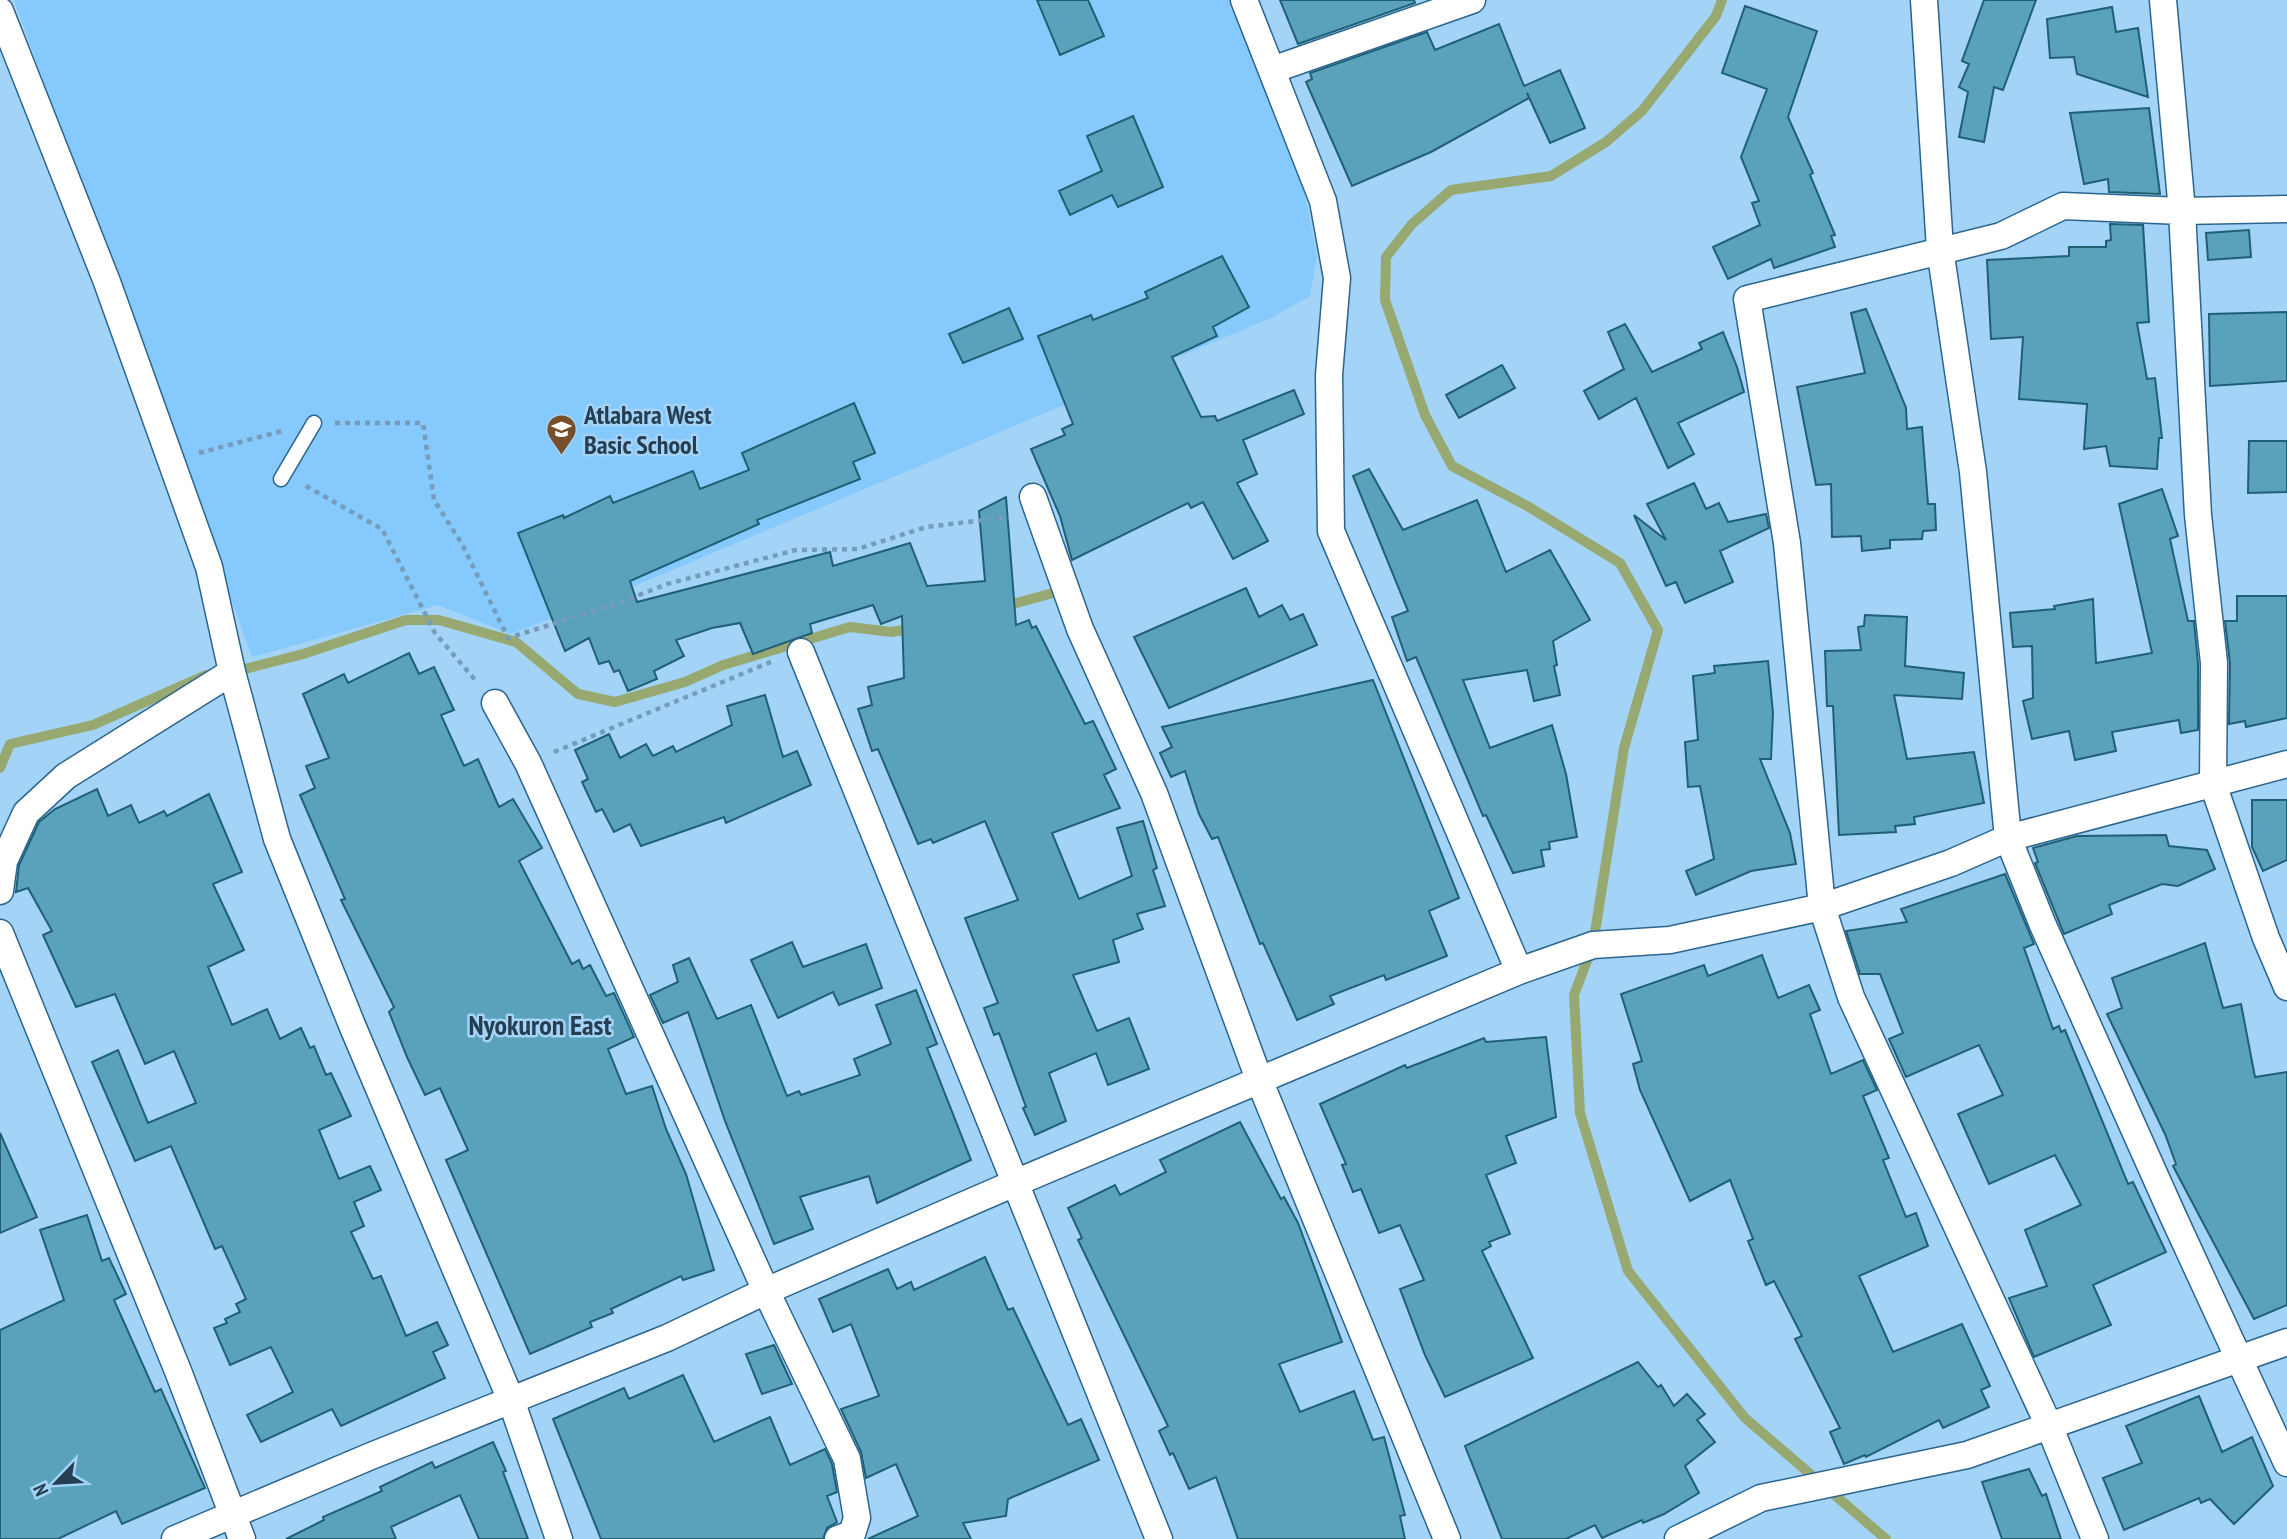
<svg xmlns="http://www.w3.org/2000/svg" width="2287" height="1539" viewBox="0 0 2287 1539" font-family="'PT Sans Narrow',sans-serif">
	<rect width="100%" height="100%" fill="#a4d3f8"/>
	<path fill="#86c9fc" d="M 14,0 L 1230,0 L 1304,190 L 1317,256 L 1310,296 L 1273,317 L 611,596 L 510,634 L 438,605 L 252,657 Z"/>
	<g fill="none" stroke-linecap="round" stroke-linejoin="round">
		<path stroke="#97a970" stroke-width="10" d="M 1722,0 L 1716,16 L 1642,111 L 1606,142 L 1551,176 L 1451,190 L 1412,224 L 1386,257 L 1385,300 L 1425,415 L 1452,466 L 1529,507 L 1620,563 L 1658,630 L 1624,748 L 1593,945 L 1574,995 L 1580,1113 L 1628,1271 L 1745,1418 L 1886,1539
			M 1002,607 L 1064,590
			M 233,672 L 303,654 L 406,620 L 439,620 L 516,642 L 578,694 L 615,702 L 685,682 L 723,665 L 850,627 L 891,632 L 915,628
			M 0,768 L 10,744 L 93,725 L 206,675"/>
	</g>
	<path fill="#5aa2bb" stroke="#206075" stroke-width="2" d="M 1037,0 L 1088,0 L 1104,36 L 1060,55 Z
		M 1280,0 L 1414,0 L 1415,3 L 1298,44 Z
		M 1984,0 L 2036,0 L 2003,90 L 1994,87 L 1984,142 L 1959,137 L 1968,92 L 1959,87 L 1969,64 L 1962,61 Z
		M 1745,6 L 1817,31 L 1788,117 L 1813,173 L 1810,175 L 1835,235 L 1831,236 L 1835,247 L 1774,268 L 1771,259 L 1728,279 L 1713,247 L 1760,225 L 1752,203 L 1759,201 L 1741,157 L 1767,89 L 1722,73 Z
		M 2112,7 L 2116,32 L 2138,28 L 2148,97 L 2077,74 L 2074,57 L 2050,58 L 2047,19 Z
		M 1499,24 L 1524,86 L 1560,70 L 1585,128 L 1550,143 L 1527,93 L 1529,98 L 1431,152 L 1352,186 L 1306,82 L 1312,79 L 1310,73 L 1427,32 L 1435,50 Z
		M 2149,108 L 2160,194 L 2109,192 L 2108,179 L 2084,184 L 2070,113 Z
		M 1133,116 L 1163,187 L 1118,207 L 1112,195 L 1070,215 L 1059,191 L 1102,171 L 1087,136 Z
		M 2110,224 L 2143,225 L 2149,322 L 2137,323 L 2147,379 L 2155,378 L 2162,438 L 2159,438 L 2157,469 L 2110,466 L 2106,446 L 2084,449 L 2087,404 L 2019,399 L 2023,337 L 1991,339 L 1987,260 L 2069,256 L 2069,247 L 2106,247 L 2106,241 L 2111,240 Z
		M 2249,230 L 2251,257 L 2208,260 L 2206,233 Z
		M 1222,256 L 1249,307 L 1213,327 L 1217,336 L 1172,357 L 1201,417 L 1215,416 L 1217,421 L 1294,390 L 1304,414 L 1243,440 L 1257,474 L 1237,483 L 1268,541 L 1233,559 L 1203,502 L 1191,508 L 1188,503 L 1072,560 L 1060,516 L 1031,449 L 1065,435 L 1062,429 L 1073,424 L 1038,336 L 1091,315 L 1093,320 L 1148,298 L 1145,292 Z
		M 1009,308 L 1023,339 L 963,363 L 949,334 Z
		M 1866,309 L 1906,408 L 1907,429 L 1922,427 L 1928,504 L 1935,504 L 1936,530 L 1923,531 L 1922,539 L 1890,540 L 1890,548 L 1862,551 L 1861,536 L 1832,537 L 1831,484 L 1816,485 L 1797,387 L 1865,373 L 1851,313 Z
		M 2287,312 L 2287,381 L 2210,386 L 2209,314 Z
		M 1625,324 L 1652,372 L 1702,349 L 1699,343 L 1723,332 L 1737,367 L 1744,392 L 1678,423 L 1694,454 L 1668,468 L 1636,398 L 1599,419 L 1584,391 L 1624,369 L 1608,332 Z
		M 1502,365 L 1515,388 L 1459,418 L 1446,395 Z
		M 854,403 L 875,453 L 853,462 L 860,479 L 757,520 L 759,524 L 630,581 L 637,602 L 830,552 L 833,566 L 910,543 L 927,586 L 985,581 L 979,511 L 1006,497 L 1016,625 L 1029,620 L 1032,628 L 1036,626 L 1085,724 L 1093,721 L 1116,769 L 1104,775 L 1120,808 L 1052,833 L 1079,899 L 1132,876 L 1117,828 L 1143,821 L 1157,868 L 1153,870 L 1165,906 L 1137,914 L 1143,929 L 1113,940 L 1119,962 L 1073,975 L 1097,1031 L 1129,1018 L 1149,1069 L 1108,1085 L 1096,1053 L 1049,1073 L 1066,1121 L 1035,1135 L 1023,1108 L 1026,1107 L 999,1033 L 994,1035 L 984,1008 L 998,1003 L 965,918 L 1018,900 L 985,821 L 933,843 L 931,839 L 918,844 L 878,749 L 872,751 L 858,709 L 872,705 L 868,687 L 904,678 L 902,616 L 881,624 L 873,605 L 810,624 L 812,633 L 753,654 L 740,623 L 712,628 L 676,640 L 684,656 L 654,671 L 657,679 L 628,691 L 619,670 L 614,672 L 609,661 L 599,664 L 589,638 L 565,651 L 518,533 L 563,515 L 564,518 L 610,496 L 613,503 L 693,471 L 700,489 L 749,470 L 742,453 Z
		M 2249,441 L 2287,441 L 2287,492 L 2248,493 Z
		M 1369,469 L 1403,530 L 1477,500 L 1506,572 L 1550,550 L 1590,620 L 1553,641 L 1557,665 L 1554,666 L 1560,695 L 1534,701 L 1527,670 L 1463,680 L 1490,748 L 1552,725 L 1566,774 L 1577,837 L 1549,842 L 1550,849 L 1541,850 L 1544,866 L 1513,873 L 1486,815 L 1483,816 L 1416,657 L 1407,661 L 1392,617 L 1408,611 L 1353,476 Z
		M 1694,483 L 1706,509 L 1719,503 L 1728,522 L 1766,514 L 1769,528 L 1720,551 L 1733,582 L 1685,603 L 1676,582 L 1666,586 L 1634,515 L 1666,540 L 1647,504 Z
		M 2162,489 L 2178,536 L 2170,539 L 2188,621 L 2194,621 L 2198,664 L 2198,730 L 2181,733 L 2179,720 L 2112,732 L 2116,751 L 2075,760 L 2069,731 L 2032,739 L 2023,701 L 2033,698 L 2032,646 L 2013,647 L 2010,613 L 2055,609 L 2054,606 L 2093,599 L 2096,663 L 2152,653 L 2119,504 Z
		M 1246,588 L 1259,617 L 1282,605 L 1290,620 L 1303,614 L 1317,645 L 1169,708 L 1134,637 Z
		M 2237,596 L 2287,596 L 2287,718 L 2246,727 L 2245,721 L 2229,724 L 2230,663 L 2225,621 L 2237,621 Z
		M 1865,615 L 1907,617 L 1905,666 L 1964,673 L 1962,699 L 1894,695 L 1907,759 L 1974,752 L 1984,803 L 1914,817 L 1915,824 L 1895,826 L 1896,832 L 1839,835 L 1833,706 L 1827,706 L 1825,651 L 1861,650 L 1858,627 L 1864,626 Z
		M 409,653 L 419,674 L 434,667 L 454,710 L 441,715 L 464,766 L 478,759 L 499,807 L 513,799 L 542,848 L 519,861 L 572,964 L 579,960 L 583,969 L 590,965 L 606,996 L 614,993 L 634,1037 L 608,1049 L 626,1094 L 652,1086 L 666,1129 L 686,1174 L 714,1270 L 683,1280 L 681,1276 L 611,1309 L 613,1313 L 590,1322 L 592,1327 L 530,1354 L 446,1160 L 468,1150 L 440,1088 L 425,1095 L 407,1057 L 389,1012 L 394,1007 L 341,900 L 345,899 L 300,795 L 315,788 L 306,766 L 329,758 L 303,694 L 344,674 L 348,683 Z
		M 1768,661 L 1773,713 L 1771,759 L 1760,759 L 1790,833 L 1796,864 L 1751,871 L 1696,895 L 1686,871 L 1714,859 L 1700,786 L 1688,787 L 1685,742 L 1698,740 L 1693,676 L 1715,673 L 1714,666 Z
		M 1373,680 L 1459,898 L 1429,911 L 1447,956 L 1386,980 L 1384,975 L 1330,996 L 1334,1004 L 1297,1020 L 1263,943 L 1260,944 L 1218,837 L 1212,839 L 1199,814 L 1185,771 L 1171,777 L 1160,753 L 1172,747 L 1162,727 Z
		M 765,695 L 783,757 L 797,751 L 811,785 L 726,823 L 724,817 L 641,846 L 630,824 L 614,832 L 602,809 L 596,812 L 582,782 L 588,779 L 575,750 L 609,734 L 620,758 L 646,744 L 653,756 L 673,746 L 676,752 L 732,725 L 727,706 Z
		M 97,789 L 108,816 L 131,805 L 139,823 L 164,811 L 167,816 L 209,794 L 242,872 L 213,884 L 244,950 L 208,967 L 232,1025 L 267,1009 L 280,1039 L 301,1028 L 310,1048 L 314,1046 L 326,1075 L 331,1073 L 351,1116 L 319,1130 L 339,1179 L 370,1166 L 381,1190 L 354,1202 L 364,1226 L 351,1232 L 373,1279 L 381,1276 L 406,1336 L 437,1322 L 448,1345 L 433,1352 L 445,1378 L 341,1426 L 332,1409 L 261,1442 L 247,1415 L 293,1392 L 271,1347 L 230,1365 L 214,1328 L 227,1323 L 225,1319 L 240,1312 L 236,1304 L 246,1299 L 222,1246 L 215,1249 L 171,1146 L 135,1161 L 92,1062 L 118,1050 L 148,1123 L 196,1103 L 174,1051 L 145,1064 L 115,994 L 76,1007 L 43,935 L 52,931 L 28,888 L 16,892 L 19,865 L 39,822 L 55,809 Z
		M 2252,800 L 2287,800 L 2287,860 L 2263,871 L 2252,847 Z
		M 2166,835 L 2169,846 L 2207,850 L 2215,869 L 2178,886 L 2162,884 L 2109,905 L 2112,914 L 2064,934 L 2035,863 L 2038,862 L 2033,848 L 2077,836 Z
		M 2005,874 L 2034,944 L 2024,948 L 2053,1029 L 2059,1026 L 2061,1032 L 2065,1030 L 2128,1184 L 2133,1182 L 2166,1252 L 2093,1285 L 2111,1325 L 2034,1357 L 2009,1298 L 2047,1286 L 2025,1230 L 2081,1205 L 2055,1155 L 1989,1184 L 1958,1114 L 2003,1095 L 1979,1045 L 1906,1077 L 1889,1039 L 1903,1033 L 1880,974 L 1860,974 L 1846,931 L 1907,922 L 1901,909 Z
		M 792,942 L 803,967 L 866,944 L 882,988 L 839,1005 L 833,992 L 778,1018 L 751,960 Z
		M 2205,943 L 2223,1008 L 2241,1004 L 2255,1077 L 2287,1072 L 2287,1305 L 2254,1319 L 2173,1166 L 2176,1164 L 2165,1134 L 2107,1014 L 2122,1008 L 2112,978 Z
		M 1762,955 L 1778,998 L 1809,985 L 1820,1010 L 1810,1014 L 1831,1074 L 1863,1060 L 1877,1090 L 1863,1096 L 1889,1158 L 1883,1160 L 1906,1217 L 1916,1213 L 1928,1246 L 1859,1276 L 1893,1352 L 1962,1324 L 1990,1386 L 1981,1390 L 1989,1407 L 1943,1428 L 1939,1420 L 1866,1457 L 1865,1455 L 1844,1464 L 1830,1432 L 1840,1428 L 1795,1339 L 1802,1336 L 1774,1281 L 1766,1285 L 1748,1241 L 1753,1239 L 1730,1180 L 1690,1201 L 1640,1090 L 1633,1064 L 1642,1061 L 1621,994 L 1704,965 L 1708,976 Z
		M 689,958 L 717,1019 L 751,1005 L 787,1096 L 799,1091 L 801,1095 L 860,1075 L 854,1059 L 891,1044 L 876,1005 L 916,990 L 937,1044 L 927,1048 L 971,1160 L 877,1203 L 869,1176 L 800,1197 L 813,1229 L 774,1244 L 725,1121 L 688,1012 L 663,1023 L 650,995 L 678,982 L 673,965 Z
		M 1546,1037 L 1556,1117 L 1506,1136 L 1516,1163 L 1486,1175 L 1510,1234 L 1489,1242 L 1491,1246 L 1482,1251 L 1533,1358 L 1445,1397 L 1425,1355 L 1400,1289 L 1424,1280 L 1400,1225 L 1379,1233 L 1361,1189 L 1353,1192 L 1342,1165 L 1346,1164 L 1320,1104 L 1405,1065 L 1407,1068 L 1484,1038 L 1486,1042 Z
		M 1240,1122 L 1281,1199 L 1284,1197 L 1298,1223 L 1342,1342 L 1279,1364 L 1300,1412 L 1354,1391 L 1373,1440 L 1384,1437 L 1405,1515 L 1400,1516 L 1405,1539 L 1238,1539 L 1216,1477 L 1189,1489 L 1173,1453 L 1170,1455 L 1159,1431 L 1168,1426 L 1078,1240 L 1082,1238 L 1068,1208 L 1115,1185 L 1120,1195 L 1166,1172 L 1160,1160 Z
		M 0,1133 L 37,1217 L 0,1233 Z
		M 87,1215 L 102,1261 L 109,1258 L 126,1294 L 114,1300 L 155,1392 L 161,1389 L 205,1488 L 122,1524 L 116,1511 L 58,1539 L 0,1539 L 0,1330 L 64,1300 L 40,1230 Z
		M 985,1257 L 1008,1310 L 1013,1308 L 1068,1425 L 1081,1419 L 1099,1460 L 1008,1499 L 1006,1516 L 963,1523 L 971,1539 L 868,1539 L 918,1516 L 896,1464 L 866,1478 L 861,1452 L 841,1409 L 879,1396 L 851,1324 L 833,1332 L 819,1299 L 888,1269 L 897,1289 L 911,1282 L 914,1290 Z
		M 774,1345 L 792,1384 L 762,1394 L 746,1354 Z
		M 1638,1362 L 1658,1387 L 1661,1385 L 1674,1406 L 1687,1394 L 1705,1414 L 1697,1420 L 1715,1442 L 1685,1466 L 1699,1493 L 1664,1514 L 1643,1523 L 1642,1520 L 1602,1538 L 1595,1525 L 1566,1539 L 1502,1539 L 1465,1446 Z
		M 683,1375 L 714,1442 L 770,1417 L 790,1465 L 825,1449 L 832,1464 L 837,1492 L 827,1496 L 837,1522 L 827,1528 L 823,1539 L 601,1539 L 553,1419 L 624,1388 L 629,1399 Z
		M 2199,1396 L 2222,1452 L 2252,1437 L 2273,1486 L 2234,1524 L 2210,1499 L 2201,1503 L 2199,1498 L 2124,1530 L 2103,1478 L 2142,1463 L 2126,1426 Z
		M 493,1442 L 506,1471 L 503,1472 L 528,1539 L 479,1539 L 460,1495 L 391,1527 L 396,1539 L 286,1539 L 324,1520 L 323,1517 L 382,1491 L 380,1487 L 432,1462 L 435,1468 Z
		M 2029,1469 L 2042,1496 L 2046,1494 L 2061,1539 L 2002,1539 L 1982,1482 Z"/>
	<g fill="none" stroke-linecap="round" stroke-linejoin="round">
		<defs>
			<path id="service" d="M 281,479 L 314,423"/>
			<path id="minor" d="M 1244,0 L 1323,201 L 1337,278 L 1329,375 L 1331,531 L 1519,971
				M 1924,0 L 1940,249 L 1973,472 L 2008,838 L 2042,923 L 2173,1216 L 2287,1463
				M 2163,0 L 2182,211 L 2198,515 L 2214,663 L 2213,784 L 2266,938 L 2287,987
				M 0,11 L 107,282 L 209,567 L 232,672 L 277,839 L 352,1025 L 511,1400 L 559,1539
				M 1272,70 L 1472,0
				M 1033,497 L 1080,629 L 1154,793 L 1260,1082 L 1447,1539
				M 801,652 L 1159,1539
				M 495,703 L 528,763 L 766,1291 L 847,1459 L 857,1518 L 852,1534 L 838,1539
				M 0,891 L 4,861 L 26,813 L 66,776 L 232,672
				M 0,933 L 178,1371 L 242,1539
				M 175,1539 L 371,1456 L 667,1338 L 766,1291 L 1015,1183 L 1519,971 L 1593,945 L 1670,940 L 1822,907 L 1951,863 L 2008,838 L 2287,764
				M 1678,1539 L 1761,1498 L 1967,1455 L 2287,1342
				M 2095,1539 L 2050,1428 L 1851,997 L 1822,907 L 1787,543 L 1747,299 L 2001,236 L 2063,206 L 2182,211 L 2287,209"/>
		</defs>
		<use href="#service" stroke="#2b658e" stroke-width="17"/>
		<use href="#minor" stroke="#2b658e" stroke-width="29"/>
		<path stroke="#759cba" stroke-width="4.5" stroke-dasharray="5 5" stroke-linecap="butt" d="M 335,423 L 423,423 L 434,500 L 462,544 L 508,638 L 619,603 L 667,584 L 796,550 L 858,549 L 926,527 L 1009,517
			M 199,453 L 282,431
			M 306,486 L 382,529 L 435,633 L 476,681
			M 554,752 L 773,661"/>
		<use href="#service" stroke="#fff" stroke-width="14"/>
		<use href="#minor" stroke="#fff" stroke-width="26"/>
	</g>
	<defs>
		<symbol id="school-pin" viewBox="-11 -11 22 30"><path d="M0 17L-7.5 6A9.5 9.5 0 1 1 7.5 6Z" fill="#76502c" stroke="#a4d3f8"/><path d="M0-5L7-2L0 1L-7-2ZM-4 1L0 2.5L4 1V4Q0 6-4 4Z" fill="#fff"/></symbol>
	</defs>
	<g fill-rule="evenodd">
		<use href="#school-pin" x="544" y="412" width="35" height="47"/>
	</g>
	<g text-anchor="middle" stroke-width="5" stroke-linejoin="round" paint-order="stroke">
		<g font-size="26" font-weight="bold" fill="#263e51" stroke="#a4d3f8" text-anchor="start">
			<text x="584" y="424">Atlabara West<tspan x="584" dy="30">Basic School</tspan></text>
		</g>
		<g font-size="28" font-weight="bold" fill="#263e51" stroke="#a4d3f8">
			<text x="540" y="1035">Nyokuron East</text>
		</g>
	</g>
	<g transform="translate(56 1483) rotate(245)" stroke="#a4d3f8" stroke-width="5" paint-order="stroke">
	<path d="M0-5L12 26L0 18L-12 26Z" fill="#263e51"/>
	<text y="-10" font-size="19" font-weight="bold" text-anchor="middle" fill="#263e51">N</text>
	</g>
</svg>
